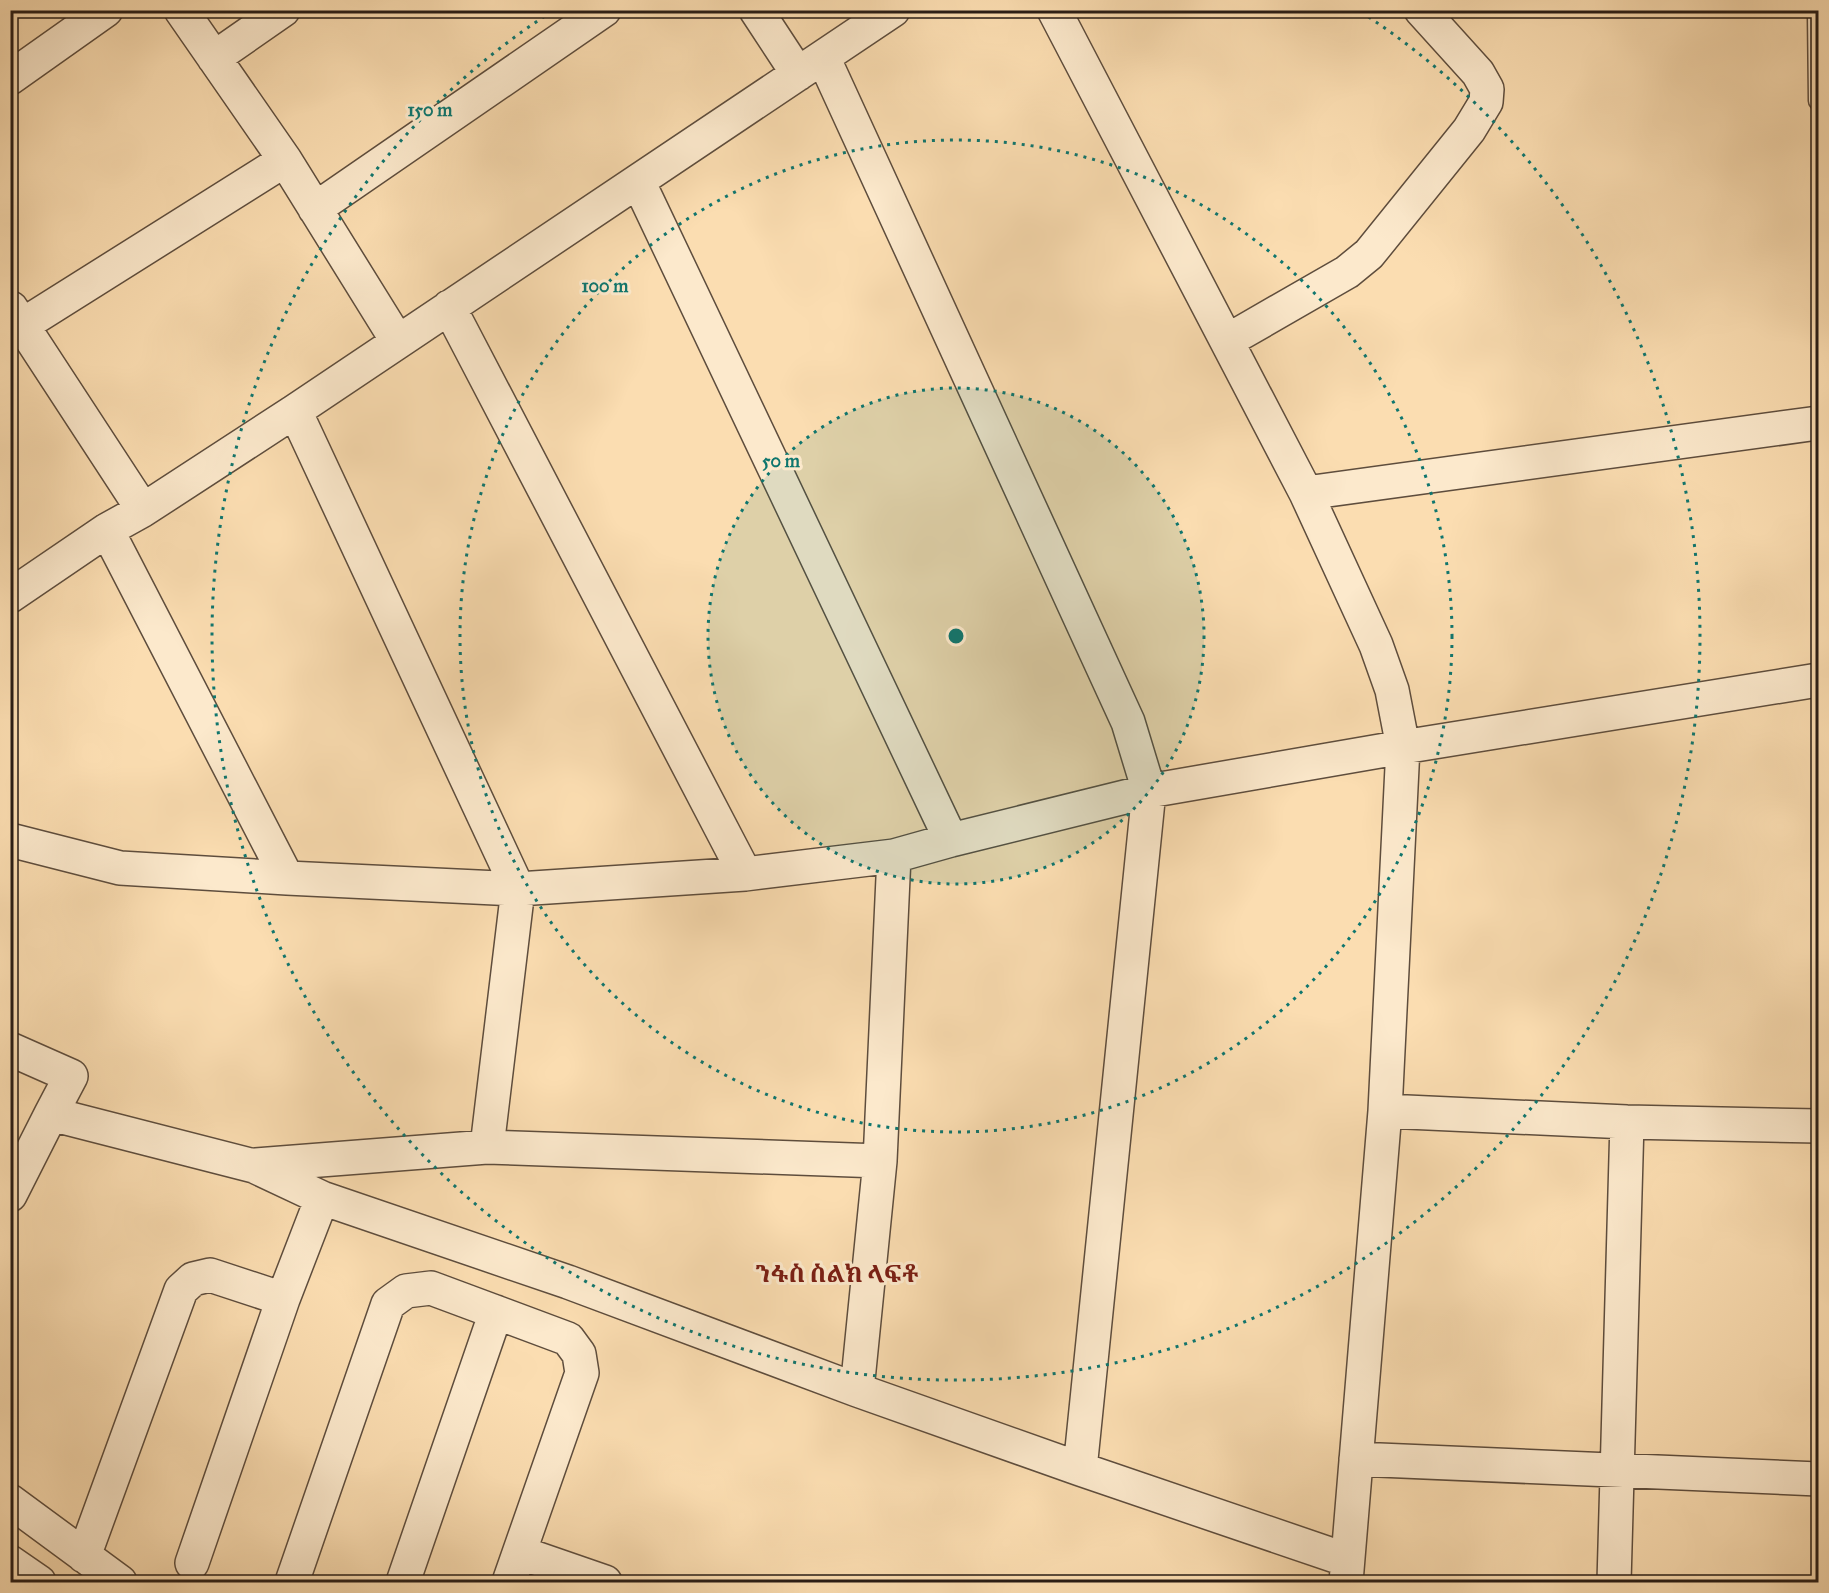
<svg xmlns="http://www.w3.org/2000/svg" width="1829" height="1593" viewBox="0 0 1829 1593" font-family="'IM FELL Great Primer','Noto Serif Ethiopic',serif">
	<rect width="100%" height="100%" fill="#fbddb1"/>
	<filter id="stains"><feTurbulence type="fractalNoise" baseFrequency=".00333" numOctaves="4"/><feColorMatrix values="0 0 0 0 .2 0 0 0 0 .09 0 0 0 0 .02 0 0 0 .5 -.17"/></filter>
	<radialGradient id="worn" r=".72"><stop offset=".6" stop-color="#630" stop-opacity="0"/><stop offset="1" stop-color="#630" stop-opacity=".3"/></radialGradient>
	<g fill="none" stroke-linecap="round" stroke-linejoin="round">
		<defs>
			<path id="service" d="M 1815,10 L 1817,14 L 1818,101"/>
			<path id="minor" d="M 181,10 L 285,160 L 398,342
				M 756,10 L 798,74
				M 1054,10 L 1306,493 L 1376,645 L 1392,690 L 1403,747 L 1385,1111 L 1346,1582
				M 823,57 L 1128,722 L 1149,791 L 1080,1469
				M 214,58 L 283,10
				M 10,78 L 106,10
				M 638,181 L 951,840
				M 315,209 L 604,10
				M 449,307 L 745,874
				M 11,308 L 143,510
				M 10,333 L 285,160
				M 1227,341 L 1347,272 L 1369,254 L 1469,130 L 1486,102 L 1487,89 L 1478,73 L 1421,10
				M 295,411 L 518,889 L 487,1147 L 880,1161
				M 1306,493 L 1818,423
				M 10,596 L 107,530
				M 10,840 L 120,868 L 287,878 L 518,889 L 745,874 L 894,856 L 951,840 L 1149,791 L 1403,747 L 1818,680
				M 287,878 L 107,530 L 143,510 L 295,411 L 893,10
				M 10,1049 L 71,1076 L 51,1114 L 254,1166 L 322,1198 L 568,1282 L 857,1390 L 1080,1469 L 1347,1560
				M 1385,1111 L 1627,1122 L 1818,1126
				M 256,1165 L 487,1147
				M 10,1195 L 51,1114
				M 857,1390 L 880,1161 L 894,856
				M 1356,1459 L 1818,1479
				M 10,1501 L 120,1582
				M 521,1553 L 605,1582
				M 84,1556 L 181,1290 L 193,1279 L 210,1275 L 283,1299
				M 10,1562 L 39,1582
				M 192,1563 L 283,1299 L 322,1198
				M 292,1582 L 388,1304 L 406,1291 L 431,1288 L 568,1339 L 579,1354 L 582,1373 L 509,1582
				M 403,1582 L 496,1312
				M 1614,1582 L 1627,1122"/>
		</defs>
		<use href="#service" stroke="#5e4d3d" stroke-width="21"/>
		<use href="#minor" stroke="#5e4d3d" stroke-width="36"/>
		<use href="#service" stroke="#fce9cc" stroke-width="18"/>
		<use href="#minor" stroke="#fce9cc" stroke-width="33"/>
	</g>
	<circle cx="956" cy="636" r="248" fill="#0f766e" fill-opacity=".12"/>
	<g fill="none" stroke="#0f766e" stroke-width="3" stroke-dasharray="3 6">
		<circle cx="956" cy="636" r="248"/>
		<circle cx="956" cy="636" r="496"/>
		<path d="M1361 12A744 744 0 1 1 551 12"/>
	</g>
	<g text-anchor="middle" stroke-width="6" stroke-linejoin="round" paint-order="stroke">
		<g font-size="24" font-weight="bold" fill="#7a1f14" stroke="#fce9cc">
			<text x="837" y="1282">ንፋስ ስልክ ላፍቶ</text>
		</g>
	</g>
	<circle cx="956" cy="636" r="9" fill="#0f766e" stroke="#fce9cc" stroke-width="3"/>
	<g font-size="18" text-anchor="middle" font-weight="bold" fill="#0f766e" stroke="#fce9cc" stroke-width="6" stroke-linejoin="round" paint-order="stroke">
		<text x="430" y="116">150 m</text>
		<text x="605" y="292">100 m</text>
		<text x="781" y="467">50 m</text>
	</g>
	<rect width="1829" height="1593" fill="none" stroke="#fbddb1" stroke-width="36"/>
	<rect x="12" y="12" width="1805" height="1569" fill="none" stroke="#291d16" stroke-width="3"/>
	<rect x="18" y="18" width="1793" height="1557" fill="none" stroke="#291d16" stroke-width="1.5"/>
	<rect width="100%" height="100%" filter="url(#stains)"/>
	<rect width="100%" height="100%" fill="url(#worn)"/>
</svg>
